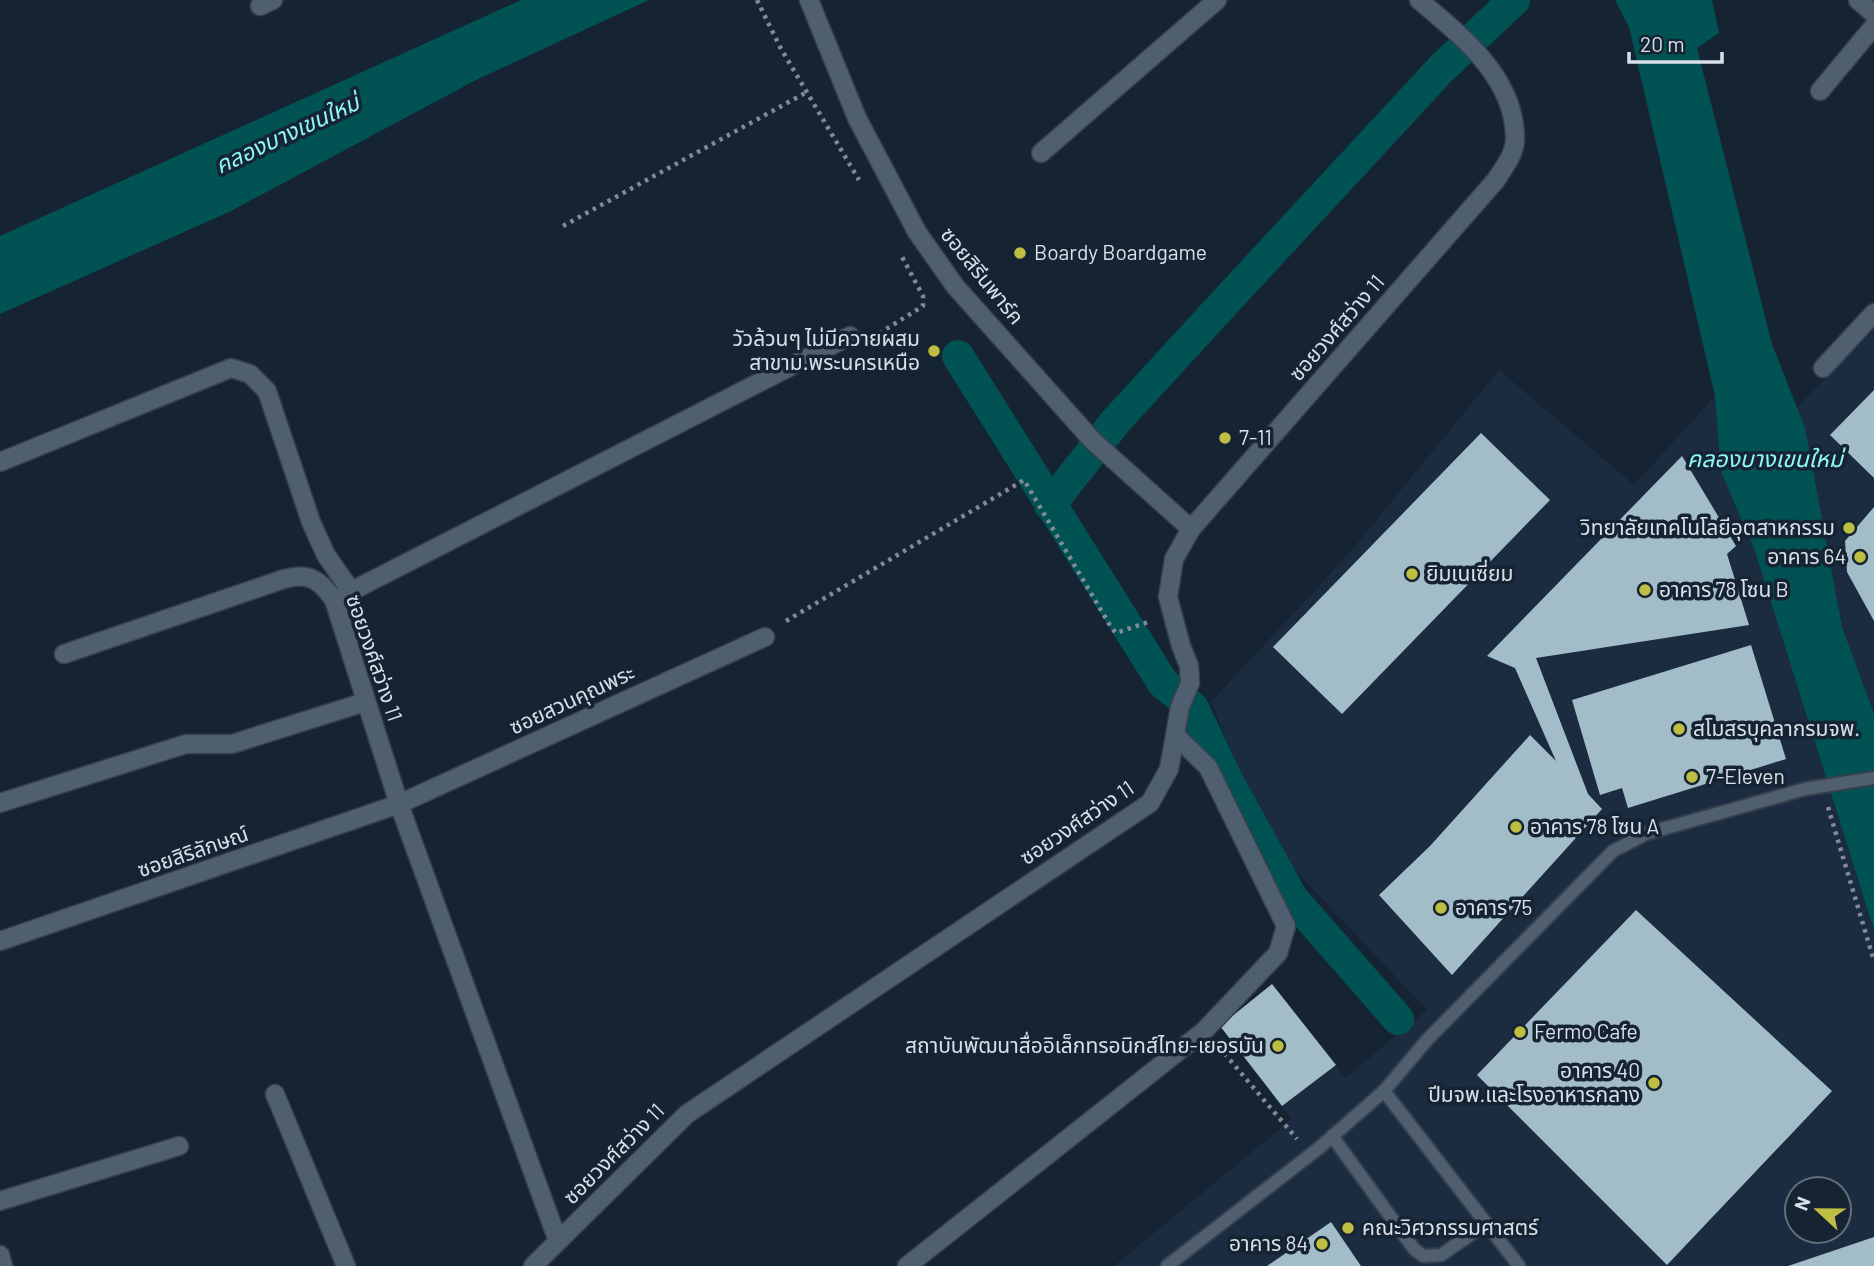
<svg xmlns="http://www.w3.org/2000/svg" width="1874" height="1266" viewBox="0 0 1874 1266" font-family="Barlow,'Noto Sans Thai',sans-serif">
	<rect width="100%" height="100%" fill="#162332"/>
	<path fill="#1b2c40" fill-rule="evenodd" d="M 1874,330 L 1874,1266 L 1114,1266 L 1292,1119 L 1220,1026 L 1272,984 L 1345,1078 L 1427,1010 L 1267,840 L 1211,702 L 1352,550 L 1499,370 L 1634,485 L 1715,396 L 1797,407 ZM 1797,1189 L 1839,1189 L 1839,1231 L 1797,1231 Z"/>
	<path fill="#005253" d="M 521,0 L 649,0 L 476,80 L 229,212 L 0,314 L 0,236 Z
		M 1502,0 L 1524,0 L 1489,37 L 1479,26 Z
		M 1615,0 L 1712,0 L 1719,33 L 1697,48 L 1772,344 L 1805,428 L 1842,627 L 1874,714 L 1874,930 L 1755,551 L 1721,471 L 1715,396 L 1629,27 Z"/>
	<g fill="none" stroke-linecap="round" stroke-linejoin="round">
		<path stroke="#005253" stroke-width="32" d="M 958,356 L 1163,683 L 1193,708 L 1228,782 L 1292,898 L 1398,1019
			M 1050,505 L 1116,421 L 1203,326 L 1441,69 L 1514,0"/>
	</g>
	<path fill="#a2bdc8" d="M 1874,390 L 1874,478 L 1830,435 Z
		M 1481,433 L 1550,500 L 1342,714 L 1273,647 Z
		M 1682,456 L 1736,546 L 1727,554 L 1749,625 L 1536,658 L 1588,794 L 1602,809 L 1452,975 L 1379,895 L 1430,846 L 1530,735 L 1556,761 L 1515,668 L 1487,656 Z
		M 1874,507 L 1874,621 L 1847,572 L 1845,541 Z
		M 1751,645 L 1786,759 L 1628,808 L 1622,788 L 1600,795 L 1572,700 Z
		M 1636,910 L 1832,1091 L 1667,1265 L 1477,1075 Z
		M 1272,984 L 1336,1065 L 1282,1106 L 1220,1026 Z
		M 1331,1222 L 1361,1266 L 1267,1266 Z
		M 1874,1237 L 1874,1266 L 1788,1266 Z"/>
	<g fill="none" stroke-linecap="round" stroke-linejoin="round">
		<defs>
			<path id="service" d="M 1384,1091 L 1519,1266
				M 1332,1136 L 1414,1249 L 1423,1256 L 1441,1255 L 1486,1224
				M 1167,1266 L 1319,1148 L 1384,1091 L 1427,1040 L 1613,851 L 1648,833 L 1805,789 L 1874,778"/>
			<path id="minor" d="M 809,0 L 857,118 L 917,232 L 955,286 L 1093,441 L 1191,529
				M 1858,0 L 1874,14
				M 260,6 L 273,0
				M 1820,91 L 1874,26
				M 1041,153 L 1217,0
				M 1823,368 L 1874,313
				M 0,462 L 231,368 L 250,374 L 267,391 L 311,522 L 326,555 L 351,591
				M 334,600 L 850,336
				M 64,654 L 284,579 C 309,572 320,580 334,600 L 399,804 L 558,1241
				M 0,803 L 186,744 L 232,744 L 365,702
				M 0,941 L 399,804 L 765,637
				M 275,1094 L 346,1266
				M 0,1201 L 179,1146
				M 0,1255 L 3,1266
				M 533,1266 L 687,1114 L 1150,803 L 1169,769 L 1180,707 L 1190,683 L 1189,666 L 1181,646 L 1168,597 L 1174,559 L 1191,529 L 1496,180 C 1504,167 1516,153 1515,137 C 1514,76 1460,35 1419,0
				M 907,1266 L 1204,1031 L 1278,953 L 1286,926 L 1208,767 L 1176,736"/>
		</defs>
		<use href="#service" stroke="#363f4b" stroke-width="16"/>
		<use href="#minor" stroke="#363f4b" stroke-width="21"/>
		<path stroke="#808a97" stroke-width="4.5" stroke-dasharray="3.5 5" stroke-linecap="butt" d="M 757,0 L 780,47 L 859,180
			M 563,226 L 807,92
			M 872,338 L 923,306 L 923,296 L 901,255
			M 786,621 L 1024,480 L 1111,627 L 1116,633 L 1151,621
			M 1828,807 L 1874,961
			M 1219,1047 L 1297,1139"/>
		<use href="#service" stroke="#505f70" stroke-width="12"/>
		<use href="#minor" stroke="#505f70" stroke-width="18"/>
	</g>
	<g fill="#bebf42" stroke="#162332" stroke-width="2.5">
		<circle cx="1020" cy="253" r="7"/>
		<circle cx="934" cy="351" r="7"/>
		<circle cx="1225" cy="438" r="7"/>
		<circle cx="1849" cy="528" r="7"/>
		<circle cx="1860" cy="557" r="7"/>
		<circle cx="1412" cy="574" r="7"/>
		<circle cx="1645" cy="590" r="7"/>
		<circle cx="1679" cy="729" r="7"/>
		<circle cx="1692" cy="777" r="7"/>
		<circle cx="1516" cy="827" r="7"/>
		<circle cx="1441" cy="908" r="7"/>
		<circle cx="1520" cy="1032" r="7"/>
		<circle cx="1278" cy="1046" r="7"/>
		<circle cx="1654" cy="1083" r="7"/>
		<circle cx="1348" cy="1228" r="7"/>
		<circle cx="1322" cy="1244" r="7"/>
	</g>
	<g text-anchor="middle" stroke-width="7" stroke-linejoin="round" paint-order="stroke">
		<g font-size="21" fill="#d8e0ea" stroke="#162332" text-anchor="start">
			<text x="1034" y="260">Boardy Boardgame</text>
			<text x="920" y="346" text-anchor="end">วัวล้วนๆ ไม่มีควายผสม<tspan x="920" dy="24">สาขาม.พระนครเหนือ</tspan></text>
			<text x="1239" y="445">7-11</text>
			<text x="1835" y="535" text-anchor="end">วิทยาลัยเทคโนโลยีอุตสาหกรรม</text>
			<text x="1846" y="564" text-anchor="end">อาคาร 64</text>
			<text x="1426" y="581">ยิมเนเซี่ยม</text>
			<text x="1659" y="597">อาคาร 78 โซน B</text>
			<text x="1693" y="736">สโมสรบุคลากรมจพ.</text>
			<text x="1706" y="784">7-Eleven</text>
			<text x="1530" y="834">อาคาร 78 โซน A</text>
			<text x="1455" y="915">อาคาร 75</text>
			<text x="1534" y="1039">Fermo Cafe</text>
			<text x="1264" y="1053" text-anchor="end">สถาบันพัฒนาสื่ออิเล็กทรอนิกส์ไทย-เยอรมัน</text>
			<text x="1640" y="1078" text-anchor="end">อาคาร 40<tspan x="1640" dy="24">ปีมจพ.และโรงอาหารกลาง</tspan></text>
			<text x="1362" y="1235">คณะวิศวกรรมศาสตร์</text>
			<text x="1308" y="1251" text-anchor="end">อาคาร 84</text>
		</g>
		<g font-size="21" fill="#d8e0ea" stroke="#162332">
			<text transform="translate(982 276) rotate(51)" y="7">ซอยสิรีนพาร์ค</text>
			<text transform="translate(1337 328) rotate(-49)" y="7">ซอยวงศ์สว่าง 11</text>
			<text transform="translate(374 658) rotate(71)" y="7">ซอยวงศ์สว่าง 11</text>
			<text transform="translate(572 700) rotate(-25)" y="7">ซอยสวนคุณพระ</text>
			<text transform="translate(1077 823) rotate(-34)" y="7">ซอยวงศ์สว่าง 11</text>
			<text transform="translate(193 852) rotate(-19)" y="7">ซอยสิริลักษณ์</text>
			<text transform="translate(614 1154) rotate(-45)" y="7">ซอยวงศ์สว่าง 11</text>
		</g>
		<g font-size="23" font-style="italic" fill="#8df7f7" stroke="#162332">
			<text transform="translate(287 134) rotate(-25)" y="8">คลองบางเขนใหม่</text>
			<text x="1765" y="467">คลองบางเขนใหม่</text>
		</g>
	</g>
	<g transform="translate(1818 1210) rotate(292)"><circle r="33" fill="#162332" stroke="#646f7c" stroke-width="2"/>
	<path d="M0-5L12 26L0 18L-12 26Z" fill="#bebf42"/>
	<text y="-10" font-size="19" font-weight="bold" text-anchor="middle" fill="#d8e0ea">N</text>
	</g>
	<path d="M1629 52v10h93v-10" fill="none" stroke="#d8e0ea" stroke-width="3.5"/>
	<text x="1640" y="52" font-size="21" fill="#d8e0ea" stroke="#162332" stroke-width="5" paint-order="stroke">20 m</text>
</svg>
